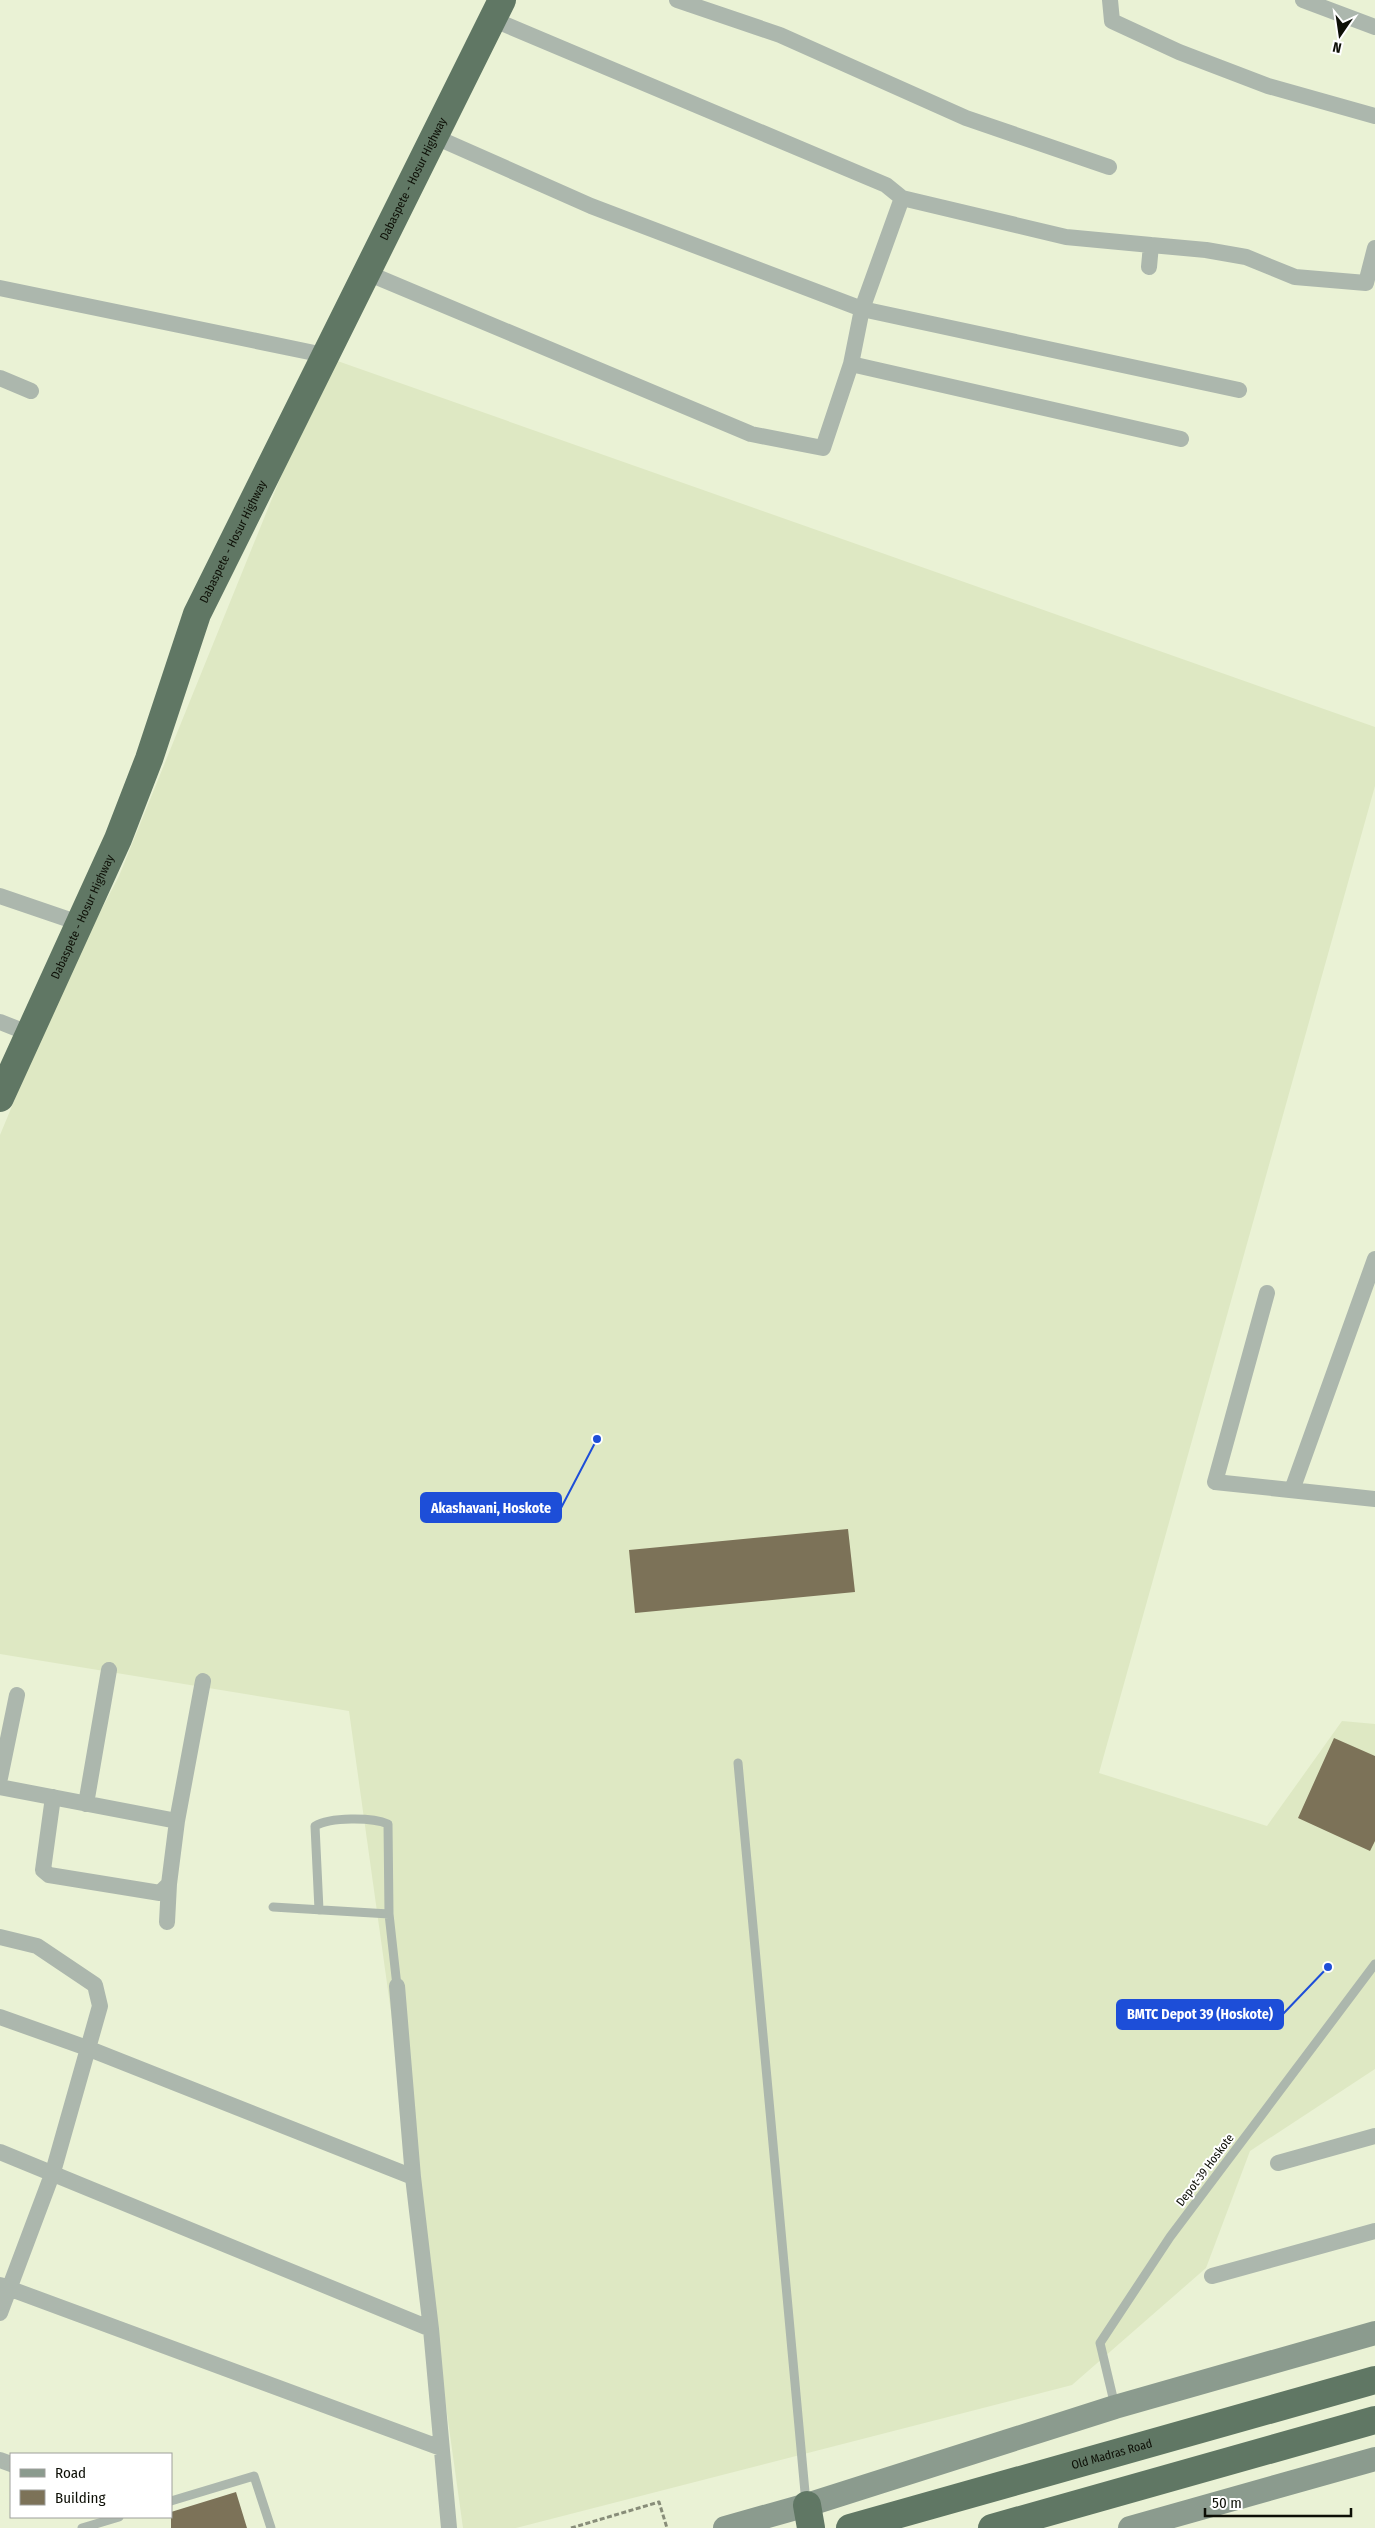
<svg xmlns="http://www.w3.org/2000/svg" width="1375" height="2528" viewBox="0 0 1375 2528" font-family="'Fira Sans Condensed',sans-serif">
	<rect width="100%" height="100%" fill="#eaf2d5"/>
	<path fill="#dee8c3" d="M 329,358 L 1375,727 L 1375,786 L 1099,1773 L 1267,1826 L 1342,1721 L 1375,1724 L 1375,2069 L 1250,2151 L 1206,2268 L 1072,2385 L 516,2528 L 463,2528 L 349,1711 L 0,1654 L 0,1135 L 65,979 L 119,876 Z"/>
	<path fill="#7c7258" d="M 848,1529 L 855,1592 L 635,1613 L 629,1550 Z
		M 1334,1738 L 1375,1756 L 1375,1841 L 1370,1851 L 1298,1818 Z
		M 236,2492 L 247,2528 L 171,2528 L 171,2512 Z"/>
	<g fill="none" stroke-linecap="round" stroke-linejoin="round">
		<path stroke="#888d79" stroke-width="3" stroke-dasharray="5 2.5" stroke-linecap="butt" d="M 571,2528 L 659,2502 L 667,2528"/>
		<path stroke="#acb7ad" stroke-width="9" d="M 738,1763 L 806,2503
			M 273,1907 L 389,1914
			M 319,1910 L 315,1826 C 330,1817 372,1817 388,1824 L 389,1914 L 397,1986
			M 1115,2406 L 1100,2343 L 1170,2237 L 1375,1964
			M 171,2501 L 254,2476 L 271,2528
			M 82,2528 L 119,2517"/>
		<path stroke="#acb7ad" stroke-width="16" d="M 677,0 L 780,35 L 966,118 L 1109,167
			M 1110,0 L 1112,21 L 1179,52 L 1268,86 L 1375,116
			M 1303,0 L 1375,27
			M 492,19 L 886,185 L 902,198 L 1066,237 L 1151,245
			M 433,136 L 591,206 L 862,309 L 1239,390
			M 1149,267 L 1151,245 L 1206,250 L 1246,257 L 1295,277 L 1366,283 L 1375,248
			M 365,272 L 751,434 L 823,448 L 851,364 L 862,309 L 902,198
			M 0,288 L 324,355
			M 851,364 L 1181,439
			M 0,378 L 31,391
			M 0,896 L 79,923
			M 0,1022 L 28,1033
			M 1267,1293 L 1215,1482 L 1375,1499
			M 1292,1490 L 1375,1259
			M 0,1778 L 17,1695
			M 0,1787 L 177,1821
			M 53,1797 L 43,1870 L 49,1875 L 160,1893 L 169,1884 L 177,1821 L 203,1681
			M 86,1804 L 109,1670
			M 167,1922 L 169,1884
			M 0,1937 L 37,1946 L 95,1985 L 100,2006 L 53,2172 L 0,2313
			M 397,1986 L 413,2177
			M 0,2017 L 87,2048 L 413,2177 L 431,2329 L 449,2528
			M 0,2152 L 431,2329
			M 1278,2163 L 1375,2136
			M 1212,2276 L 1375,2231
			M 0,2285 L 441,2448
			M 0,2460 L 11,2464"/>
		<path stroke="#8b9b8e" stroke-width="24" d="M 725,2528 L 807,2505 L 1115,2407 L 1375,2333
			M 1130,2528 L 1375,2459"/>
		<g stroke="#607764" stroke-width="28">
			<path id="s1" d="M 0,1098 L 118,839 L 149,759 L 197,614 L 502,0"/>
			<path d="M 807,2505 L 811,2528"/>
			<path id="s2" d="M 850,2528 L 1375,2380"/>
			<path d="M 992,2528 L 1375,2420"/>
		</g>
	</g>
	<g text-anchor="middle" stroke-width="4" stroke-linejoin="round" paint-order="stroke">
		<g font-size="12" fill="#0d0f06" stroke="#fff">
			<text dy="4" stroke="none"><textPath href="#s1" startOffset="1009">Dabaspete - Hosur Highway</textPath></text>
			<text dy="4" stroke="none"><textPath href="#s1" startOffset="604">Dabaspete - Hosur Highway</textPath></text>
			<text dy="4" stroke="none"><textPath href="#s1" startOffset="199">Dabaspete - Hosur Highway</textPath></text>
			<text transform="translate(1205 2170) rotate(-53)" y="4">Depot-39 Hoskote</text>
			<text dy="4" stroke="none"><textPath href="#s2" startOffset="272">Old Madras Road</textPath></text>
		</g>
	</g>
	<path fill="none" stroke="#1d4ed8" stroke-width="2" d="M597 1439L561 1508M1328 1967L1283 2014"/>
	<g fill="#1d4ed8" stroke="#fff" stroke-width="2">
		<circle cx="597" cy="1439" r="5"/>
		<circle cx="1328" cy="1967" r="5"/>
	</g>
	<g fill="#1d4ed8" stroke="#1d4ed8" stroke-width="2">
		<rect x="421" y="1493" width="140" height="29" rx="5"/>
		<rect x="1117" y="2000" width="166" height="29" rx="5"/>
	</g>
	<g font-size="14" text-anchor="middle" font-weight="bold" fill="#fff">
		<text x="491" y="1513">Akashavani, Hoskote</text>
		<text x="1200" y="2019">BMTC Depot 39 (Hoskote)</text>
	</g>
	<rect x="10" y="2453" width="162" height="65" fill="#ffffff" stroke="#9e9f9b"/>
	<rect x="20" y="2469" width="25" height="8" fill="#8b9b8e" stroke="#9e9f9b"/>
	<text x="55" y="2478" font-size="15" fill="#0d0f06">Road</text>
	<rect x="20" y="2490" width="25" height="15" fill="#7c7258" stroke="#9e9f9b"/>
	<text x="55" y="2503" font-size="15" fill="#0d0f06">Building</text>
	<g transform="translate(1340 35) rotate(193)" stroke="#ffffff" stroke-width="4" paint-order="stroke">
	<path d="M0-4L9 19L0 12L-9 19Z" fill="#0d0f06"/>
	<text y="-8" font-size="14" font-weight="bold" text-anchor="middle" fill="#0d0f06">N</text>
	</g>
	<path d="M1205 2508v8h146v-8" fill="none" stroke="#0d0f06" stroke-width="2.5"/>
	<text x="1212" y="2508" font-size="15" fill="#0d0f06" stroke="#ffffff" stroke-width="4" paint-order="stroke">50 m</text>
</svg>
